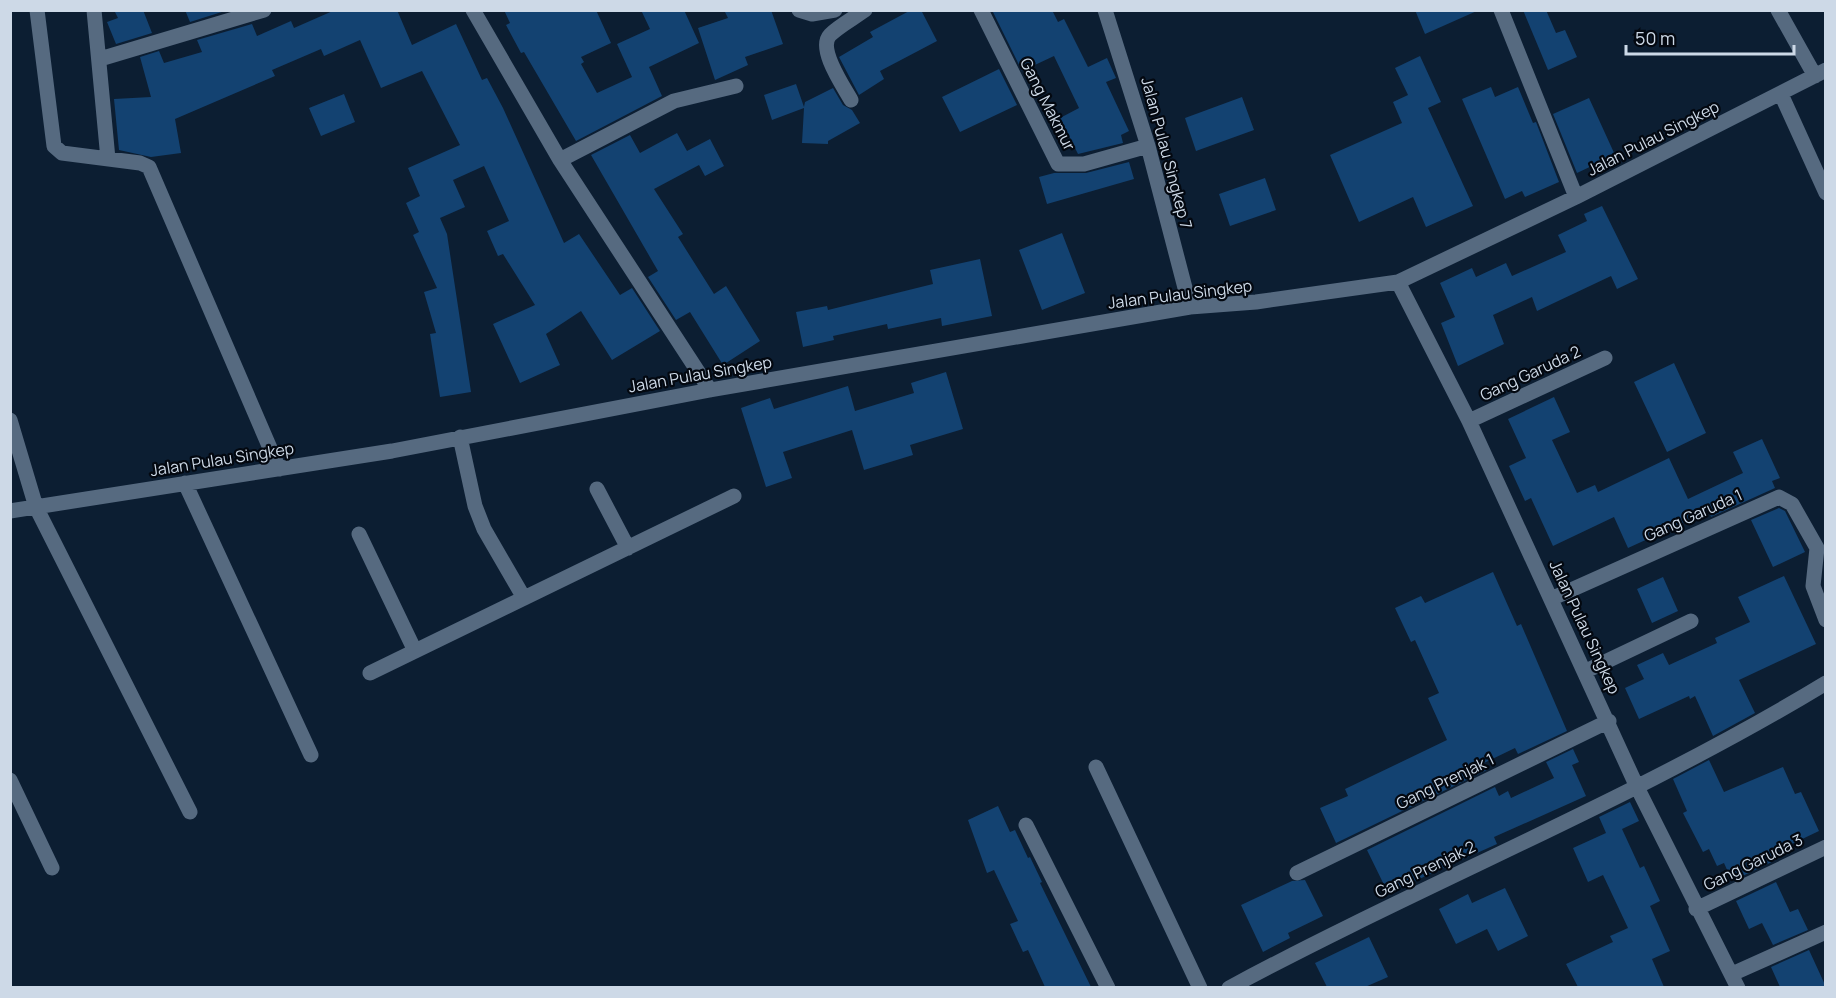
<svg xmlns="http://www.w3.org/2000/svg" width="1836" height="998" viewBox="0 0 1836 998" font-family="Manrope,sans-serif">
	<rect width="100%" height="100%" fill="#0c1e32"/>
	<path fill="#134271" d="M 114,10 L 143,10 L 152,33 L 116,44 L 107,22 L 118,18 Z
		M 185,10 L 228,10 L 190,22 Z
		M 335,10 L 397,10 L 412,45 L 456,24 L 482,80 L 487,78 L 503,108 L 564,243 L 579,234 L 620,295 L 632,288 L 660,331 L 612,360 L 581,311 L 546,334 L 560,365 L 520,383 L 493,324 L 535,305 L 503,254 L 498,256 L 487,231 L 509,221 L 484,166 L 453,180 L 465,207 L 440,218 L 447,234 L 471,392 L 440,397 L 430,334 L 436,333 L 424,292 L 437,288 L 413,235 L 419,232 L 406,203 L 420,196 L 408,168 L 460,145 L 422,71 L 381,88 L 360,40 L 324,56 L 321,49 L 272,70 L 275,76 L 175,119 L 181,153 L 151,157 L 119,150 L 114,99 L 151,97 L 140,57 L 159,51 L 164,63 L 202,52 L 197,40 L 252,24 L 257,36 L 291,21 L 294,28 Z
		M 504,10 L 596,10 L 611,43 L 581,57 L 584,62 L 581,64 L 597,93 L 632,77 L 617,44 L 650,29 L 641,10 L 684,10 L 699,43 L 649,67 L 662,96 L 576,141 L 524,52 L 521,53 L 506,25 L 510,23 Z
		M 724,10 L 771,10 L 783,44 L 745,57 L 748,65 L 715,80 L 698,28 L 728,18 Z
		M 911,10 L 921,10 L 937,41 L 880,71 L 884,79 L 859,95 L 839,57 L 873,37 L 870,32 Z
		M 997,10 L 1052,10 L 1058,22 L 1064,19 L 1088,67 L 1107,58 L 1116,78 L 1106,82 L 1129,131 L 1121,135 L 1123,143 L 1078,154 L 1060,118 L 1079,108 L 1054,56 L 1022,71 L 993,12 Z
		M 1415,10 L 1479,10 L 1425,34 Z
		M 1523,10 L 1546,10 L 1556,33 L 1565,30 L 1577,57 L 1548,70 Z
		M 1420,56 L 1441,102 L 1428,108 L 1473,206 L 1426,227 L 1413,197 L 1359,222 L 1330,155 L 1402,123 L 1393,102 L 1408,95 L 1395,68 Z
		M 999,69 L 1017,105 L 960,132 L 942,97 Z
		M 796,84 L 804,107 L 805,102 L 833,88 L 843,105 L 852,110 L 860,123 L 828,141 L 828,144 L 802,143 L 804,108 L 772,120 L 764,95 Z
		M 1491,87 L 1495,97 L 1518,87 L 1533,123 L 1536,122 L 1559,182 L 1525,197 L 1522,191 L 1505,199 L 1462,99 Z
		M 344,94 L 355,122 L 321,136 L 309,108 Z
		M 1242,97 L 1254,130 L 1196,151 L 1185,118 Z
		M 1589,98 L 1615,155 L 1577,173 L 1553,114 Z
		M 677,133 L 687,151 L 710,139 L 724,166 L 705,176 L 699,165 L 654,189 L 683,234 L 678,237 L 714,294 L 726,286 L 760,341 L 723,365 L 690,312 L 676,320 L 648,277 L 658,271 L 591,155 L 630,135 L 640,153 Z
		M 1129,162 L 1134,179 L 1047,204 L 1039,177 L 1054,173 L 1086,173 Z
		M 1265,178 L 1276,210 L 1230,226 L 1219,194 Z
		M 1602,206 L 1638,279 L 1617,289 L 1611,276 L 1537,311 L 1532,297 L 1493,315 L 1504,344 L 1458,366 L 1441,323 L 1455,317 L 1440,283 L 1472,268 L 1476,277 L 1506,263 L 1512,276 L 1566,252 L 1558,235 L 1587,221 L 1584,214 Z
		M 1062,233 L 1085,293 L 1042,310 L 1019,250 Z
		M 980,259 L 992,316 L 942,326 L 941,318 L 888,329 L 887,324 L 833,336 L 834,340 L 803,347 L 796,312 L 827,306 L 828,310 L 933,284 L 930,270 Z
		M 1674,363 L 1706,433 L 1667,452 L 1634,382 Z
		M 946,372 L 963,429 L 910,445 L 913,455 L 864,470 L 852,430 L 783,452 L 792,478 L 766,487 L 741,408 L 770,398 L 774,409 L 848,386 L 855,411 L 914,393 L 911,383 Z
		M 1554,397 L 1570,432 L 1552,440 L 1577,493 L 1595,485 L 1598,492 L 1669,458 L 1688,499 L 1743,473 L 1733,452 L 1762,439 L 1780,478 L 1772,481 L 1775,488 L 1711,517 L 1709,511 L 1628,548 L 1614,517 L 1553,546 L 1531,498 L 1525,501 L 1509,466 L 1526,458 L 1508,419 Z
		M 1779,508 L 1785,511 L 1805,552 L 1773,567 L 1751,520 Z
		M 1493,572 L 1517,626 L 1521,624 L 1567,731 L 1518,754 L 1515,748 L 1484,763 L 1487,770 L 1336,843 L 1320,808 L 1348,796 L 1345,789 L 1447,740 L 1428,698 L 1439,693 L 1415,640 L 1411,642 L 1395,608 L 1421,596 L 1425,603 Z
		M 1784,576 L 1816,644 L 1739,680 L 1755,713 L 1713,736 L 1695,696 L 1690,699 L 1689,696 L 1639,719 L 1625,688 L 1644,679 L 1637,665 L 1663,653 L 1669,665 L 1717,643 L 1715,638 L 1750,622 L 1738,597 Z
		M 1663,577 L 1678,611 L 1652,623 L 1637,589 Z
		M 1573,749 L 1579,762 L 1572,765 L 1586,796 L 1494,837 L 1497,844 L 1388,893 L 1367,850 L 1495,787 L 1499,796 L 1508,791 L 1511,798 L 1554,778 L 1546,762 Z
		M 1709,760 L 1724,792 L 1783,767 L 1795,794 L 1801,792 L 1819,831 L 1773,853 L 1776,860 L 1732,881 L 1724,863 L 1717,866 L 1709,849 L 1703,852 L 1683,813 L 1687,811 L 1673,779 Z
		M 1630,802 L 1639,821 L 1622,829 L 1640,868 L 1644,866 L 1660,901 L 1650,906 L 1670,951 L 1652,959 L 1664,987 L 1578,987 L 1566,964 L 1613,942 L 1610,936 L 1628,928 L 1603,875 L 1588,882 L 1573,848 L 1606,833 L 1599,817 Z
		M 998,806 L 1010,832 L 1015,830 L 1028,858 L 1030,857 L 1042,882 L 1040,883 L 1091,987 L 1045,987 L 1028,950 L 1023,952 L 1010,924 L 1018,921 L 994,870 L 987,873 L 968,820 Z
		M 1305,880 L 1323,916 L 1288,933 L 1290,938 L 1263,952 L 1241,905 L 1292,881 Z
		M 1776,882 L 1790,912 L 1798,909 L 1808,930 L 1773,945 L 1762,923 L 1749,929 L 1736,901 Z
		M 1505,888 L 1528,936 L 1498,951 L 1487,929 L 1456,944 L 1439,909 L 1468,894 L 1472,903 Z
		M 1369,937 L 1388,977 L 1365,987 L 1327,987 L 1315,963 Z
		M 1809,950 L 1826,987 L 1780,987 L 1771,967 Z"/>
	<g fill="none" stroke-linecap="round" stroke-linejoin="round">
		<path stroke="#566a80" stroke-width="15" d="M 37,10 L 54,146 L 62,153 L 140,163 L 149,167 L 279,469
			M 94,10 L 108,159
			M 473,10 L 560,160 L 710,390
			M 799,10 L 812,14 L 835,10
			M 981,10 L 1058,164 L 1084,164 L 1148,146
			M 1105,10 L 1148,146 L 1190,307
			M 1501,10 L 1576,197
			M 1778,10 L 1815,76
			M 100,59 L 264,10
			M 1781,94 L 1826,193
			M 851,100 C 844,87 817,49 830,35 C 839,26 854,18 865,10
			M 560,160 L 674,101 L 736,86
			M 1398,282 L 1469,421 L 1637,787 L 1738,988
			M 10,420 L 36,507 L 190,812
			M 1469,421 L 1605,358
			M 460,437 L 475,506 L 484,529 L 524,598
			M 185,483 L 311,755
			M 597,489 L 628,548
			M 10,511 L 392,451 L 710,390 L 1190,307 L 1256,302 L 1398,282 L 1576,197 L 1826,70
			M 359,534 L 415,651
			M 1817,548 L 1813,586 L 1826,620
			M 1553,598 L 1779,497 L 1792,504 L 1817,548
			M 1586,671 L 1691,621
			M 370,673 L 734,496
			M 1096,767 L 1200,988
			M 10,780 L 52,868
			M 1026,825 L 1108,988
			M 1297,873 L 1609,721
			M 1696,909 L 1826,847
			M 1732,974 L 1826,932
			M 1229,988 C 1426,882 1635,799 1826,683"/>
	</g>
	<g text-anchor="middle" stroke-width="4.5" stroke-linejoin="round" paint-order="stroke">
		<g font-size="16" fill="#cdd9e7" stroke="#030810">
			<text transform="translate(1048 104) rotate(63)" y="6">Gang Makmur</text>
			<text transform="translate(1653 138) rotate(-27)" y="6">Jalan Pulau Singkep</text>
			<text transform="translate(1167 153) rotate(75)" y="6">Jalan Pulau Singkep 7</text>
			<text transform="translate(1180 294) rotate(-7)" y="6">Jalan Pulau Singkep</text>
			<text transform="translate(1530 373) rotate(-25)" y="6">Gang Garuda 2</text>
			<text transform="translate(700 374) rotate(-10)" y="6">Jalan Pulau Singkep</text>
			<text transform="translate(222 459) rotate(-9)" y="6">Jalan Pulau Singkep</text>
			<text transform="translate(1693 515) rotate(-24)" y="6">Gang Garuda 1</text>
			<text transform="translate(1585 627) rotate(65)" y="6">Jalan Pulau Singkep</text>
			<text transform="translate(1445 781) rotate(-26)" y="6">Gang Prenjak 1</text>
			<text transform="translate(1753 862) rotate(-26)" y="6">Gang Garuda 3</text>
			<text transform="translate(1425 869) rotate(-26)" y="6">Gang Prenjak 2</text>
		</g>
	</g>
	<rect width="1836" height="998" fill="none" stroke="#cdd9e7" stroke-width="24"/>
	<path d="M1626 45v9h168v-9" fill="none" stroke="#cdd9e7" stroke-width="3"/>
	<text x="1635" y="45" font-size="18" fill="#cdd9e7" stroke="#030810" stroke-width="4.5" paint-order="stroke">50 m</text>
</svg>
